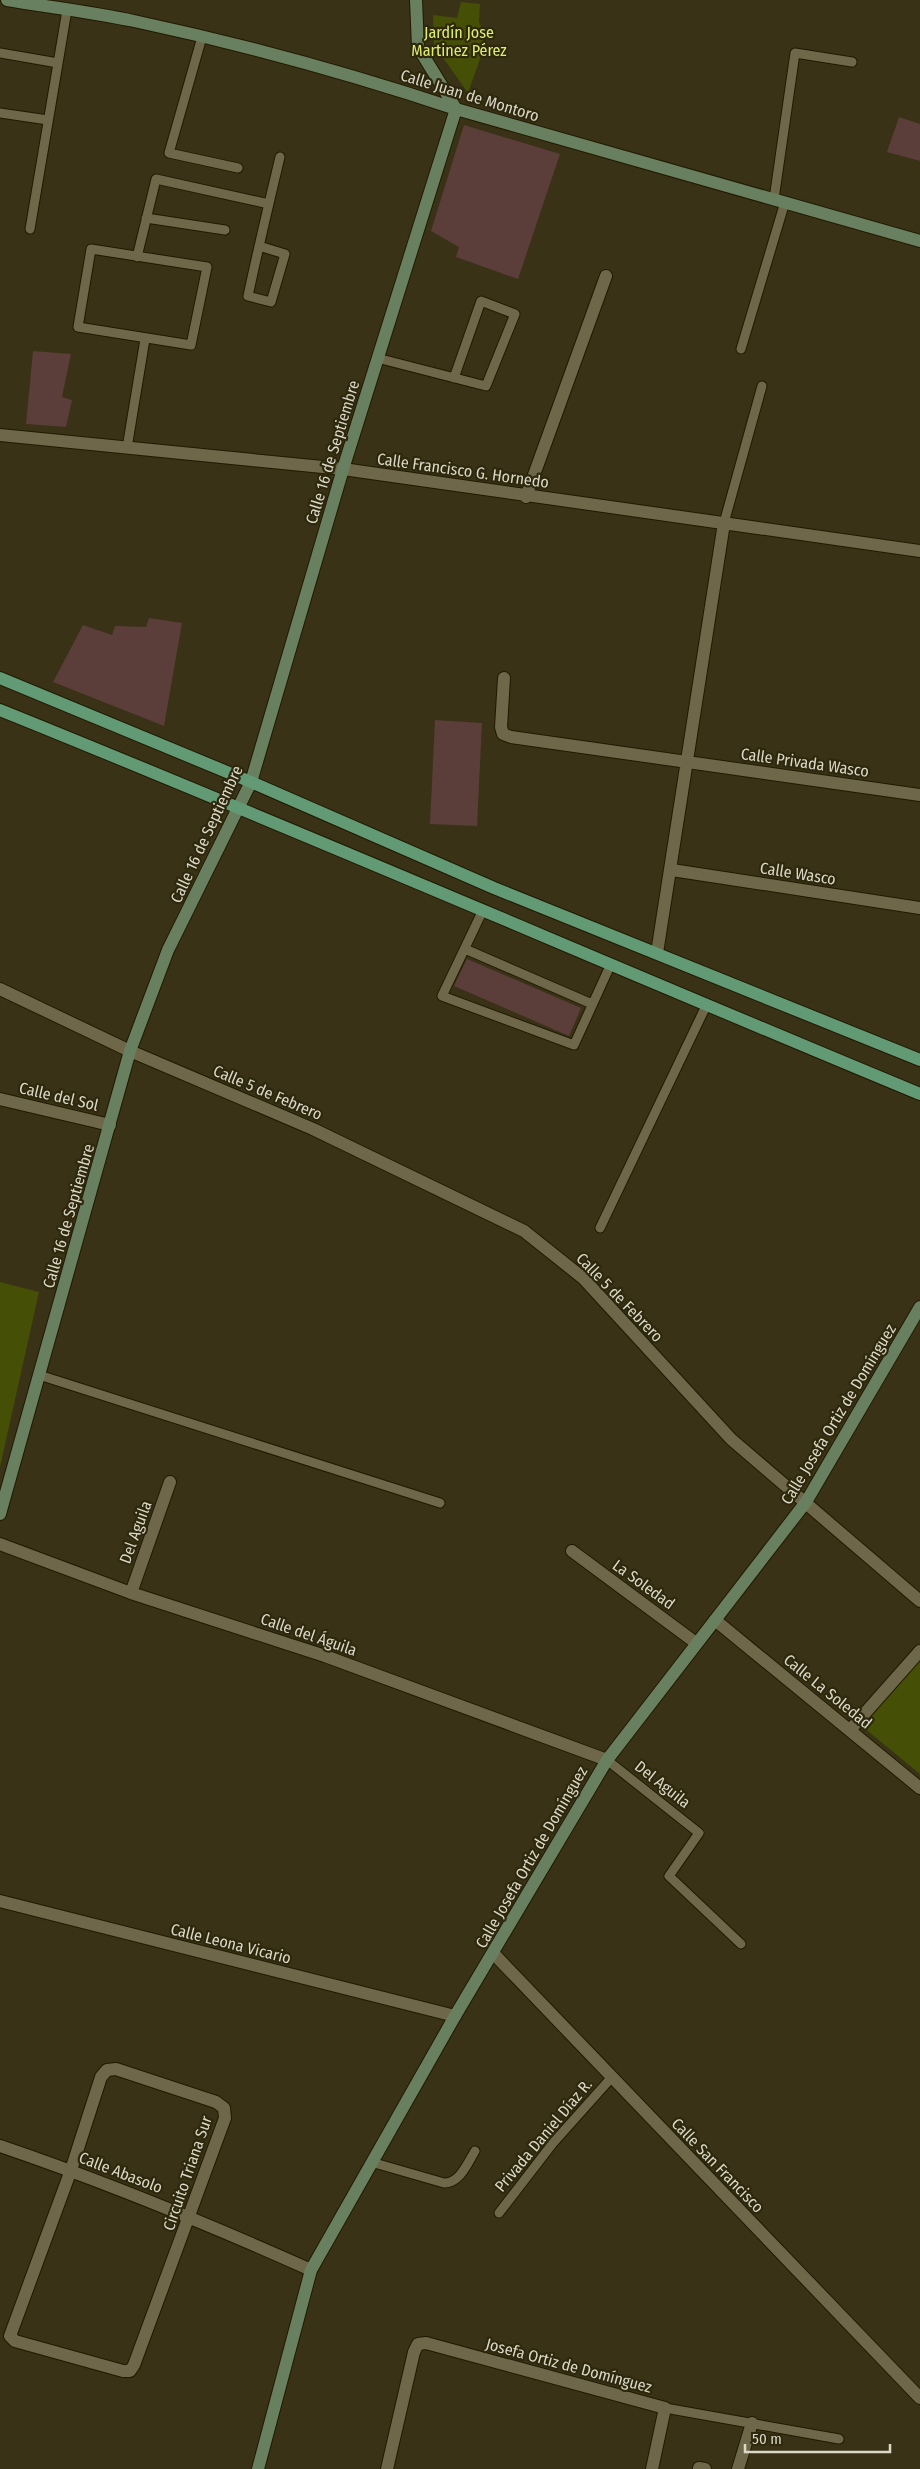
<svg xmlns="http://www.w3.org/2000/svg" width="920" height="2469" viewBox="0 0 920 2469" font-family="'Fira Sans Condensed',sans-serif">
	<rect width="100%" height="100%" fill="#393217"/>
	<path fill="#464f06" d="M 461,2 L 480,4 L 479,22 L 484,33 L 481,56 L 468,93 L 434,45 L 433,15 L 457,18 Z
		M 0,1282 L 39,1292 L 0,1467 Z
		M 920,1649 L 920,1774 L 858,1723 Z"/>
	<path fill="#5b3d39" d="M 899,117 L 920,124 L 920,161 L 887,152 Z
		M 464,125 L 560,154 L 518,279 L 456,257 L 459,247 L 431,231 Z
		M 33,351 L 71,354 L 62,397 L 72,400 L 66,427 L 26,424 Z
		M 149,618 L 182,623 L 164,726 L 53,682 L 83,625 L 112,635 L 115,626 L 146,627 Z
		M 435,720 L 482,723 L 477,826 L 430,824 Z
		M 467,959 L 581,1008 L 569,1036 L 454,986 Z"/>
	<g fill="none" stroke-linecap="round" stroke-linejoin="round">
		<defs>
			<path id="lane" d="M 202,37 L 169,153 L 238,168
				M 0,53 L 58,63
				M 0,113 L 48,120
				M 774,199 L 795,53 L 852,62
				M 146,218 L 225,230
				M 30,229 L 67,10
				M 259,246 L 285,254 L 271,302 L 248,296 C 258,249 269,203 280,157
				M 91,249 L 207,267 L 191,345 L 78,327 Z
				M 137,257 L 156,179 L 269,204
				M 741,349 L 785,202
				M 377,358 L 486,386 L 515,314 L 481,301 L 454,378
				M 127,448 L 145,339
				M 724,523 L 762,386
				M 483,910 L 442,996 L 574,1045 L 610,966
				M 465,949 L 592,1004
				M 600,1228 L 706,1006
				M 39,1375 L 440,1503
				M 607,1760 L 699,1833 L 669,1876 L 741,1944
				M 371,2162 L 444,2183 C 460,2183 467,2164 475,2151
				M 499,2213 L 553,2143 L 612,2077
				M 665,2408 L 839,2439"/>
			<path id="street" d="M 0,435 L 343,469 L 920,551
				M 526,497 L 606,276
				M 504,678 L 501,727 L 503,734 L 511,737 L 920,795
				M 672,870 L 920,908
				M 657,953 L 724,523
				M 0,989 L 130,1051 L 313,1129 L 524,1231 L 583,1278 L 731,1439 L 920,1601
				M 0,1099 L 110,1125
				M 0,1544 L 131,1593 L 325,1656 L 607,1760
				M 572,1551 L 696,1643
				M 131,1593 L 170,1482
				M 715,1620 L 920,1788
				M 850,1730 L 920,1651
				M 0,1901 L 455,2016
				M 493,1953 L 920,2398
				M 116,2069 L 216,2102 L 224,2108 L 225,2118 L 134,2365 L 130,2371 L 123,2371 L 15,2341 L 10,2336 L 71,2170 L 101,2077 L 107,2070 Z
				M 0,2146 C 106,2182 208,2224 311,2270
				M 699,2468 L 705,2469
				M 387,2469 L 414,2352 L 418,2344 L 426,2343 L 665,2408 L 652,2469
				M 738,2469 L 752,2423"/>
			<path id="secondary" d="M 7,0 C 49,7 92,12 134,21 C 242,44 351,74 456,109 L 920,241
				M 0,1514 L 130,1051 L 168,950 L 251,782 L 343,469 L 456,109 L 418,47 L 416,0
				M 258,2469 L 311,2270 L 455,2016 L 607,1760 L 806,1502 L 920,1307"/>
			<path id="primary" d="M 0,678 L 251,782 L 494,888 L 920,1060
				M 0,710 C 308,834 613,967 920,1094"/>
		</defs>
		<use href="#lane" stroke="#201a01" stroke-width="11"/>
		<use href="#street" stroke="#201a01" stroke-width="14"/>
		<use href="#secondary" stroke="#201a01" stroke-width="14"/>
		<use href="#primary" stroke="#201a01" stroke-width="14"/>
		<use href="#lane" stroke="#6e674a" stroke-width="9"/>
		<use href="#street" stroke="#6e674a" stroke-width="12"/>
		<use href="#secondary" stroke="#688060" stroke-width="12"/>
		<use href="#primary" stroke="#629a76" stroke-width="12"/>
	</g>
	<g text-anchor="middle" stroke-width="4.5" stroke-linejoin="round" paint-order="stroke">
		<g font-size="16" fill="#dcef70" stroke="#2e280d">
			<text x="459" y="38">Jardín Jose<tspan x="459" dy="18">Martinez Pérez</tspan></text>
		</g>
		<g font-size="16" fill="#dbd8c8" stroke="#2e280d">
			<text transform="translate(470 95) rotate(17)" y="6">Calle Juan de Montoro</text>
			<text transform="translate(332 452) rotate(-73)" y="6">Calle 16 de Septiembre</text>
			<text transform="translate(463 470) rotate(8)" y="6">Calle Francisco G. Hornedo</text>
			<text transform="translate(805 762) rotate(8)" y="6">Calle Privada Wasco</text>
			<text transform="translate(206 834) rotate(-65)" y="6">Calle 16 de Septiembre</text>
			<text transform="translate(798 873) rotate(9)" y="6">Calle Wasco</text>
			<text transform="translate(268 1092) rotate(23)" y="6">Calle 5 de Febrero</text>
			<text transform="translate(59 1096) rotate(13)" y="6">Calle del Sol</text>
			<text transform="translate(68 1216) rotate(-74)" y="6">Calle 16 de Septiembre</text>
			<text transform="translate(620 1297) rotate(46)" y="6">Calle 5 de Febrero</text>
			<text transform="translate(838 1414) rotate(-59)" y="6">Calle Josefa Ortiz de Domínguez</text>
			<text transform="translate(135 1532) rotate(-70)" y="6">Del Aguila</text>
			<text transform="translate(644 1584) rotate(36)" y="6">La Soledad</text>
			<text transform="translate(309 1634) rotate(19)" y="6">Calle del Águila</text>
			<text transform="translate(828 1691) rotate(39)" y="6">Calle La Soledad</text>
			<text transform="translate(663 1784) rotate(38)" y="6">Del Aguila</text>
			<text transform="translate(531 1857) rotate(-60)" y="6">Calle Josefa Ortiz de Domínguez</text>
			<text transform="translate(231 1943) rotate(14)" y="6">Calle Leona Vicario</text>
			<text transform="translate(543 2135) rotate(-50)" y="6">Privada Daniel Díaz R.</text>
			<text transform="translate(718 2165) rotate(46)" y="6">Calle San Francisco</text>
			<text transform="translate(121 2172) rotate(21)" y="6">Calle Abasolo</text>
			<text transform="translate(187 2173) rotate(-71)" y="6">Circuito Triana Sur</text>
			<text transform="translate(569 2365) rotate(15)" y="6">Josefa Ortiz de Domínguez</text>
		</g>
	</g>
	<path d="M745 2444v8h145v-8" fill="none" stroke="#dbd8c8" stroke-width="2.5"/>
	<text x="752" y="2444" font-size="15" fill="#dbd8c8" stroke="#2e280d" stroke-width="4" paint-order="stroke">50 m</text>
</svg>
